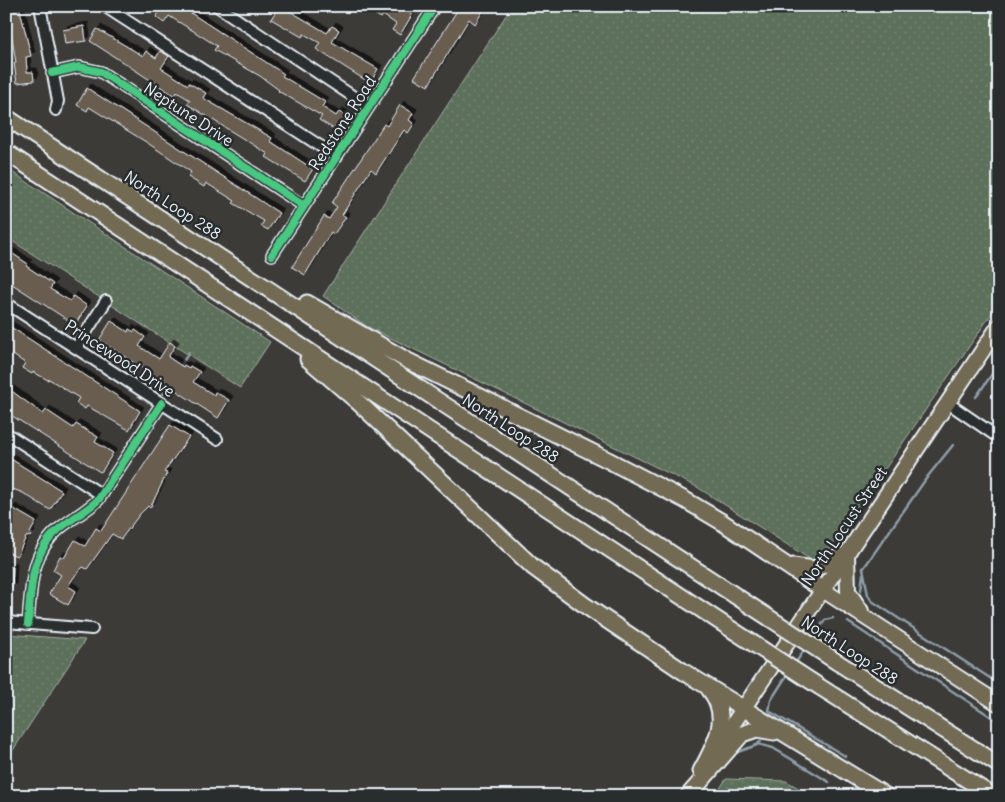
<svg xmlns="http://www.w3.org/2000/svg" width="1005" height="802" viewBox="0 0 1005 802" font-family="Delius,sans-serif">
	<defs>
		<pattern id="grass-dots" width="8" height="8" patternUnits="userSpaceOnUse" patternTransform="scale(1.25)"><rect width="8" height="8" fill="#5c6f5a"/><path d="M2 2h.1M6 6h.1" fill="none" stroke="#738472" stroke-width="1.8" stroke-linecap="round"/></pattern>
		<filter id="shadow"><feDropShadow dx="4" dy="-4" stdDeviation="0" flood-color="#0009"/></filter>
	</defs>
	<rect width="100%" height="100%" fill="#3d3b38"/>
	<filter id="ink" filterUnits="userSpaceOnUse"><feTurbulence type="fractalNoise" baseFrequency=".02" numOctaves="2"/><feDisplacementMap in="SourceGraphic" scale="10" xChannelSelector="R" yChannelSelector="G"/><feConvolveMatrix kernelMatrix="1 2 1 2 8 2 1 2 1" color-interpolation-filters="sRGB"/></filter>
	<g filter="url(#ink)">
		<path fill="url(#grass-dots)" stroke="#a2b0a9" d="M 512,6 L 999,6 L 999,303 L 819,565 L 697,487 L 366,326 L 323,296 Z
			M 6,168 L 270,342 L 240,388 L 6,237 Z
			M 6,634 L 85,640 L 6,761 Z
			M 726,779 L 786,781 L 813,796 L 715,796 Z"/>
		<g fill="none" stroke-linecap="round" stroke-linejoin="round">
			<path stroke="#8d9ea9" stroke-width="2.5" d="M 180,367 L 189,352
				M 163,394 L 169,384
				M 976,397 L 999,364
				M 863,568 L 868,595 L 872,601 L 999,684
				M 863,569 L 928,476 L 953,445
				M 861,590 L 863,574
				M 848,622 L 999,722
				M 812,639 L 825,620 L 833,618
				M 795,664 L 806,647
				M 789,672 L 771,700 L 769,711 L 845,756
				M 758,744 L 773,748 L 829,782
				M 735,753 L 757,745 L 761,741"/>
		</g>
		<path fill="#685d4f" stroke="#e8f1f8" filter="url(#shadow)" d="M 6,6 L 19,6 L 31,56 L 26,57 L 27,72 L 33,72 L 34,81 L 17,83 L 14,63 L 16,63 L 12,38 L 9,25 L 6,26 Z
			M 149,6 L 180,6 L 284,74 L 282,76 L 325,102 L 322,107 L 336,116 L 339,112 L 346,116 L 337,131 L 319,120 L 322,116 L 278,91 L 279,90 L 260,76 L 214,50 L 217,46 L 195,32 L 169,16 L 164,23 L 156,17 L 159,12 Z
			M 268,6 L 290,6 L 288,10 L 327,33 L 332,26 L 339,30 L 332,42 L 378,69 L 370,83 L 316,49 L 320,43 L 304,34 L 302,37 L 271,19 L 276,11 Z
			M 362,6 L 397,6 L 412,15 L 400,35 L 392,30 L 396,24 L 383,15 L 381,18 Z
			M 460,6 L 486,6 L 475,24 L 469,19 L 428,86 L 414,78 Z
			M 84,26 L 86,41 L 65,44 L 63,30 Z
			M 97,29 L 143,56 L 146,51 L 156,58 L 160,51 L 169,56 L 161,68 L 188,85 L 189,83 L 206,93 L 203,98 L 272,138 L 270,141 L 313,169 L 305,181 L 266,157 L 268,154 L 187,104 L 190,100 L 177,92 L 175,96 L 90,41 Z
			M 87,88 L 279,213 L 268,230 L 261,226 L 264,221 L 233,203 L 235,201 L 206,183 L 204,187 L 188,177 L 191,172 L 146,142 L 89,107 L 87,111 L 77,105 Z
			M 400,105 L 413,113 L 409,120 L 414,124 L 408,133 L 404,130 L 376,173 L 371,169 L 342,215 L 346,217 L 334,234 L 331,232 L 305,275 L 292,267 L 324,216 L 329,219 L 337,207 L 332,203 L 384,124 L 387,126 Z
			M 10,252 L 28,264 L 26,266 L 53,284 L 50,289 L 70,301 L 73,296 L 87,306 L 76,323 L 74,324 L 6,280 L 6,258 Z
			M 111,321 L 128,332 L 129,329 L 134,332 L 135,330 L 145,337 L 139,346 L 159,359 L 170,342 L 175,346 L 168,357 L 183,367 L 184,365 L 189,368 L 190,366 L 200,372 L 193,382 L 214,395 L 215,392 L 229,400 L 218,418 L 99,340 Z
			M 6,324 L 140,411 L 129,430 L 87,406 L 85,409 L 76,403 L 79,398 L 49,379 L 48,380 L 33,372 L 32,374 L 22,368 L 25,363 L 13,355 L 6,365 Z
			M 6,387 L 43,414 L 46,410 L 73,428 L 76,424 L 98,437 L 95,442 L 113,453 L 102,471 L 100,472 L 6,412 Z
			M 170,425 L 189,437 L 164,472 L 167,473 L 150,508 L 148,506 L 140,514 L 121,539 L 112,534 L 87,569 L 83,567 L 77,573 L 68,586 L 76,591 L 68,605 L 49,594 L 61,575 L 53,570 L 60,556 L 64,558 L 75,540 L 85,546 L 96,528 L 101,531 Z
			M 6,456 L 62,491 L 50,510 L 23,493 L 13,489 L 11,492 L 6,489 Z
			M 12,508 L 36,522 L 30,533 L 31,536 L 26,537 L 17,556 L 6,552 L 6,524 L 9,520 L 6,518 Z
			M 6,566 L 13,567 L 12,588 L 6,588 Z"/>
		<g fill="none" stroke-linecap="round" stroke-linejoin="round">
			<defs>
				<path id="minor" d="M 40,6 L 58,101 L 56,110
					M 104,6 L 337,157
					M 217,6 L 369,107
					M 52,73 L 79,67 L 101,72 L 304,206
					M 272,255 L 435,6
					M 6,303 L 217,439
					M 76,348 L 106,301
					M 948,403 L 999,438
					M 6,433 L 102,495
					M 6,622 L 92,629
					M 28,624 C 31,590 30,553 59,529 C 72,518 87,511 99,499 L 162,403"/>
				<path id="major" d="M 847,554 L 848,591 L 861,611
					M 823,590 L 999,704
					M 715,751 L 999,326"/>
				<path id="highway" d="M 6,117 L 751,606
					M 6,152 L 734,631
					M 307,303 L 408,361 L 604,458 L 685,500 L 722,522 L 823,590
					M 308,359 L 358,402 L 533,567 L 586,606 L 684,672 L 886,796
					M 793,566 L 814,569 L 847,554
					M 837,662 L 999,765
					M 820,687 L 993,796
					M 701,771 C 715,745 732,716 709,689
					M 688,796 L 742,734 L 757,729 L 774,732"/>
			</defs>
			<use href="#minor" stroke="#e8f1f8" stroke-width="14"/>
			<use href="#major" stroke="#e8f1f8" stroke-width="18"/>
			<use href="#highway" stroke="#e8f1f8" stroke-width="19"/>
			<use href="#minor" stroke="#2a2d2e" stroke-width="10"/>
			<use href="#major" stroke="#736b52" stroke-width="14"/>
			<use href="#highway" stroke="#736b52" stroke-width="15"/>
			<defs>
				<path id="highway-bridge" d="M 751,606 L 837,662
					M 734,631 L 820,687"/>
			</defs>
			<use href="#highway-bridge" stroke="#e8f1f8" stroke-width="19" stroke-linecap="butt"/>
			<use href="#highway-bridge" stroke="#736b52" stroke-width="15"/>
			<defs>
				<path id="cycleway" d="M 52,73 L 79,67 L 101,72 L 304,206
					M 272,255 L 435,6
					M 28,624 C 31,590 30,553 59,529 C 72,518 87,511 99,499 L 162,403"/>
			</defs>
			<use href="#cycleway" stroke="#2a2d2e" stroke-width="11"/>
			<use href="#cycleway" stroke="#46c982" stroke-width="8"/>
		</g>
	</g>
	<g text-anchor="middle" stroke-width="5" stroke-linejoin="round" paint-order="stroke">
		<g font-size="16" fill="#e8f1f8" stroke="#2a2d2e">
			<text transform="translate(189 114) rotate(33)" y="6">Neptune Drive</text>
			<text transform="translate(342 123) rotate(-57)" y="6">Redstone Road</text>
			<text transform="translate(173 205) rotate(33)" y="6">North Loop 288</text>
			<text transform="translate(120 358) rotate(33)" y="6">Princewood Drive</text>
			<text transform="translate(511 428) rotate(33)" y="6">North Loop 288</text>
			<text transform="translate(844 526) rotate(-56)" y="6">North Locust Street</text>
			<text transform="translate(850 650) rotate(33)" y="6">North Loop 288</text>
		</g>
	</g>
	<rect width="1005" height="802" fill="none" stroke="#2a2d2e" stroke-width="25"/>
	<rect x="12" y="12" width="980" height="777" fill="none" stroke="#e8f1f8" stroke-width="2" filter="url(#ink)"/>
</svg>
